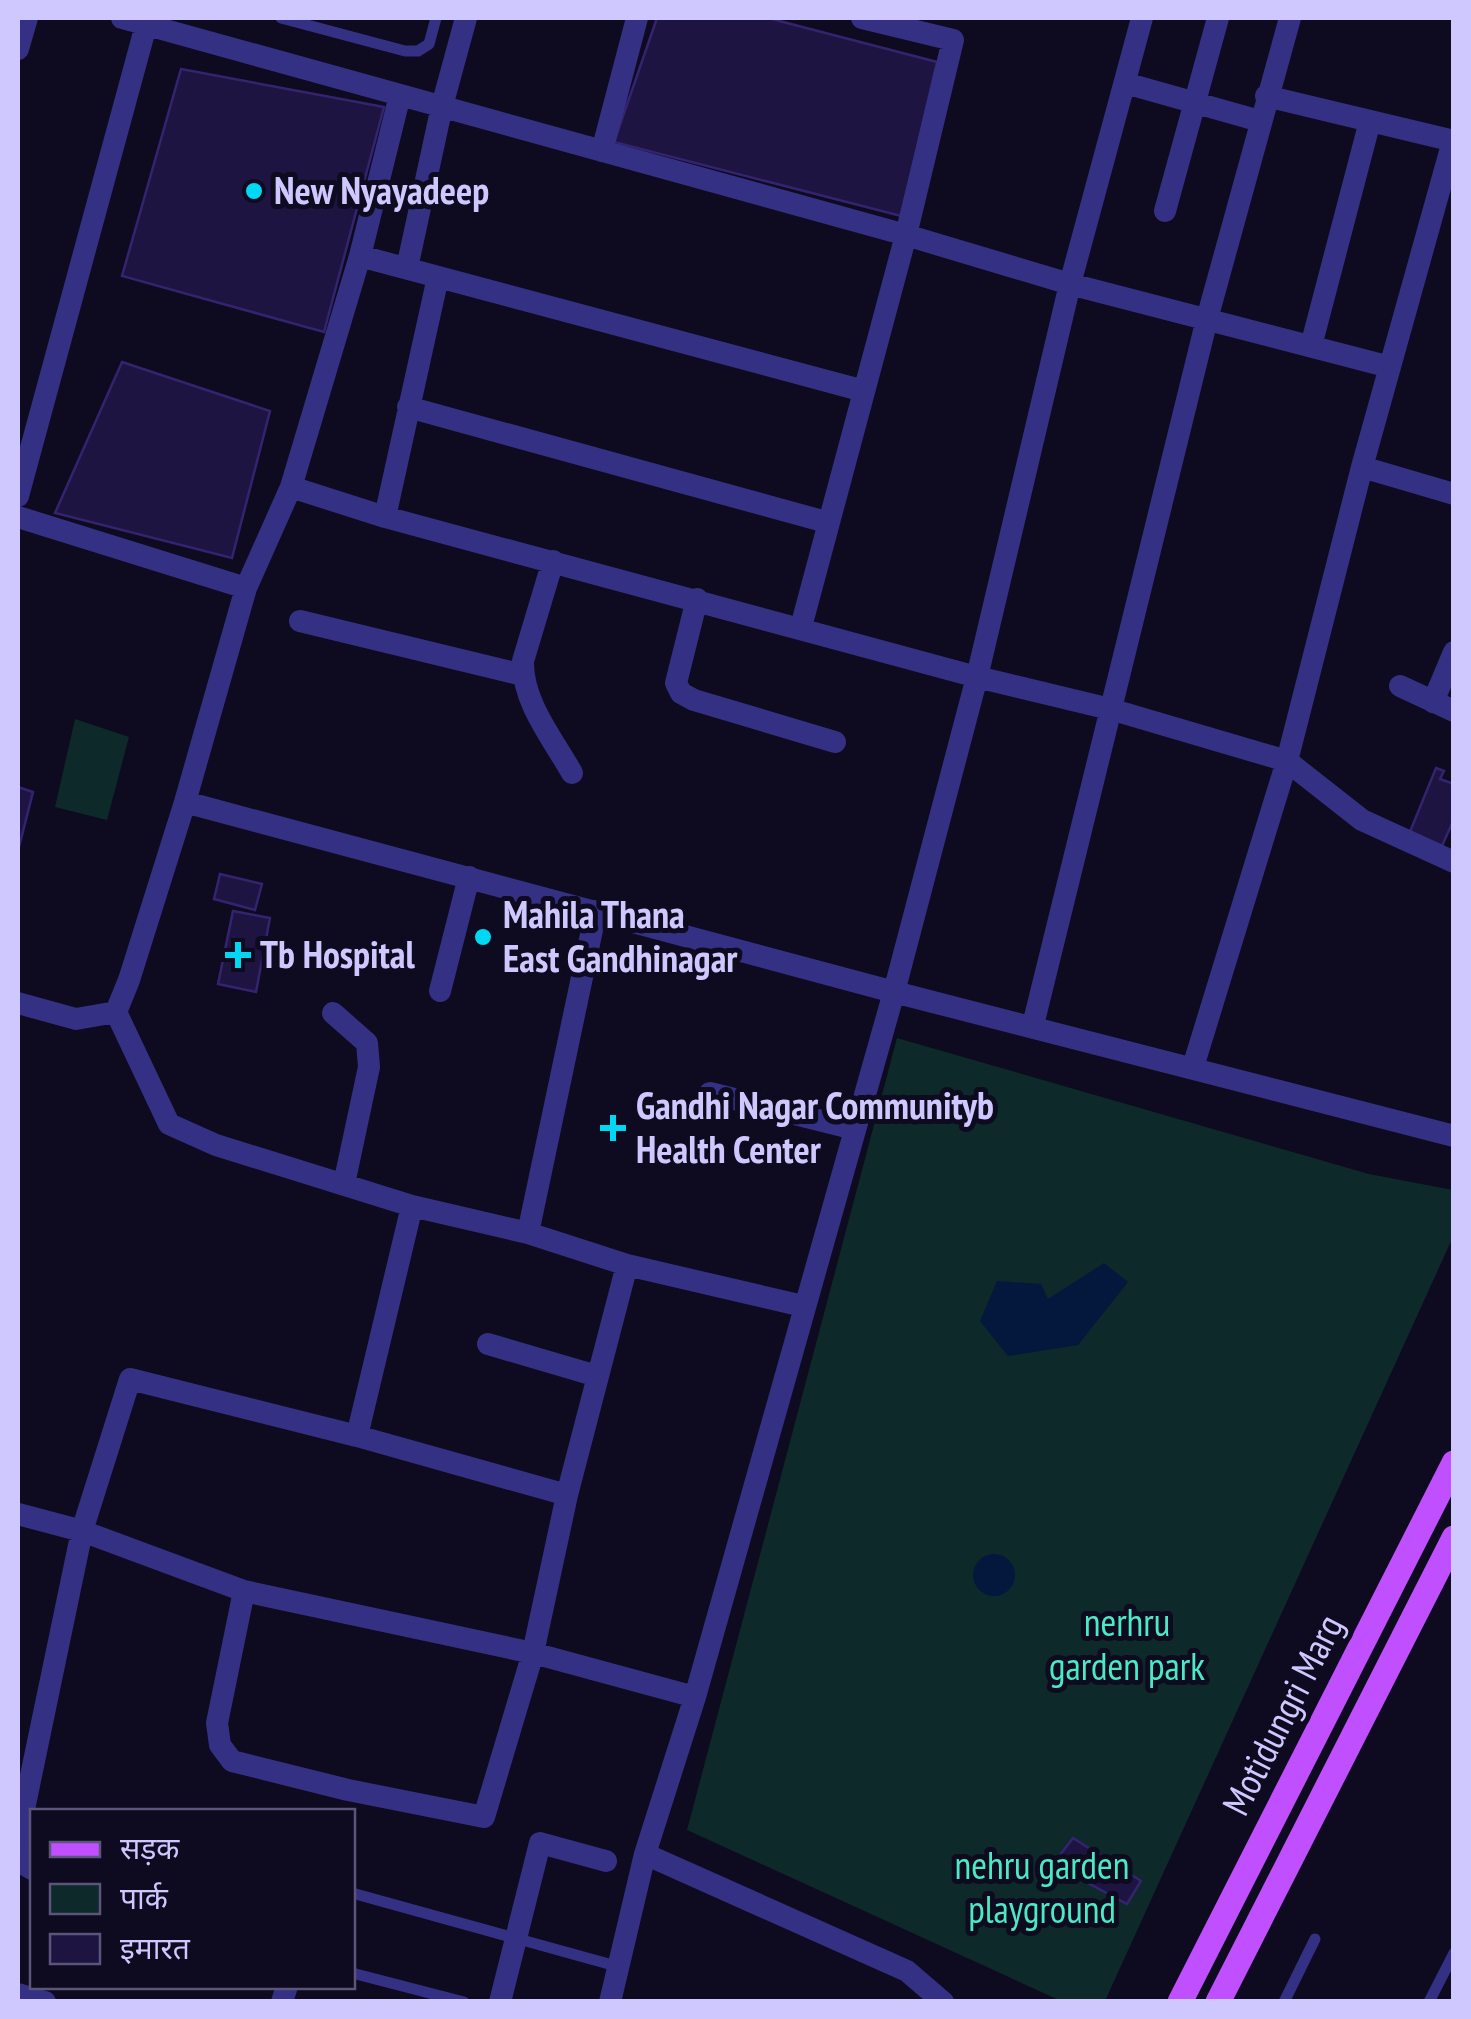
<svg xmlns="http://www.w3.org/2000/svg" width="1471" height="2019" viewBox="0 0 1471 2019" font-family="'PT Sans Narrow','Noto Sans Devanagari',sans-serif">
	<rect width="100%" height="100%" fill="#0e0a1f"/>
	<path fill="#0d2929" d="M 75,719 L 129,737 L 107,820 L 55,807 Z
		M 897,1038 L 1369,1174 L 1453,1190 L 1453,1237 L 1105,2001 L 1061,2001 L 687,1830 Z"/>
	<path fill="#04183e" d="M 1104,1263 L 1128,1282 L 1078,1345 L 1008,1356 L 980,1321 L 997,1281 L 1041,1284 L 1048,1299 Z
		M973 1575a21 21 0 1 1 42 0a21 21 0 1 1-42 0Z"/>
	<path fill="#1e1442" stroke="#342470" stroke-width="2.5" d="M 657,18 L 768,18 L 937,62 L 901,216 L 614,142 Z
		M 181,69 L 384,107 L 324,332 L 122,276 Z
		M 122,362 L 270,411 L 232,558 L 55,513 Z
		M 1436,768 L 1444,771 L 1440,779 L 1454,784 L 1454,819 L 1441,848 L 1409,834 Z
		M 18,787 L 33,792 L 18,851 Z
		M 220,874 L 262,884 L 255,910 L 214,899 Z
		M 233,911 L 270,918 L 256,992 L 218,984 Z
		M 1073,1838 L 1141,1881 L 1127,1904 L 1053,1864 Z"/>
	<g fill="none" stroke-linecap="round" stroke-linejoin="round">
		<path stroke="#343083" stroke-width="11" d="M 281,18 L 405,51 L 418,51 L 429,44 L 436,18
			M 352,1893 L 616,1966
			M 352,1973 L 464,2002
			M 1284,2002 L 1315,1939
			M 1429,2002 L 1454,1953"/>
		<path stroke="#343083" stroke-width="22" d="M 122,18 L 906,235 L 1070,284 L 1390,367
			M 18,49 L 27,18
			M 1125,83 L 1260,121
			M 1266,96 L 1454,141
			M 602,151 L 637,18
			M 1165,211 L 1218,18
			M 360,256 L 864,391
			M 407,268 L 442,106 L 466,18
			M 1311,346 L 1370,121
			M 408,407 L 826,522
			M 1362,467 L 1454,494
			M 291,487 L 385,517 L 977,677 L 1110,709 L 1287,761 L 1362,820 L 1454,862
			M 18,496 L 148,18
			M 18,517 L 246,588 L 185,802 L 129,980 L 116,1012 L 76,1019 L 18,1003
			M 385,517 L 438,277
			M 553,561 L 523,661 C 522,702 553,739 572,773
			M 246,588 L 291,487 L 360,256 L 400,95
			M 697,599 L 676,683 L 681,693 L 694,700 L 835,742
			M 300,621 L 523,675
			M 801,627 L 906,235 L 953,40 L 862,18
			M 1400,686 L 1454,711
			M 1433,702 L 1454,652
			M 185,802 L 894,992 L 1454,1136
			M 440,991 L 469,877
			M 116,1012 L 169,1124 L 216,1145 L 412,1206 L 528,1233 L 627,1265 L 803,1306
			M 333,1013 L 367,1043 L 369,1067 L 344,1184
			M 1033,1025 L 1207,319 L 1290,18
			M 1193,1067 L 1287,761 L 1362,467 L 1453,141
			M 710,1093 L 855,1129
			M 528,1233 L 596,911
			M 488,1344 L 597,1376
			M 357,1436 L 412,1206
			M 18,1514 L 82,1531 L 244,1591 L 533,1653 L 695,1697
			M 244,1591 L 217,1723 L 220,1745 L 232,1761 L 348,1790 L 484,1817 L 533,1653 L 567,1495 L 627,1265
			M 18,1838 L 82,1531 L 130,1379 L 357,1436 L 567,1495
			M 18,1842 L 20,1862 L 32,1869
			M 645,1854 L 907,1971 L 943,2002
			M 18,1994 L 45,2002
			M 282,2002 L 287,1986
			M 500,2002 L 540,1843 L 606,1861
			M 610,2002 L 645,1854 L 695,1697 L 894,992 L 977,677 L 1070,284 L 1142,18"/>
		<path stroke="#c04fff" stroke-width="25" d="M 1180,2002 L 1454,1463
			M 1218,2002 L 1454,1538"/>
	</g>
	<g fill="#00d7f3" stroke="#0e0a1f" stroke-width="4">
		<circle cx="254" cy="191" r="10"/>
		<circle cx="483" cy="937" r="10"/>
		<path d="M233 940h10v10h10v10h-10v10h-10v-10h-10v-10h10z"/>
		<path d="M608 1113h10v10h10v10h-10v10h-10v-10h-10v-10h10z"/>
	</g>
	<g text-anchor="middle" stroke-width="10" stroke-linejoin="round" paint-order="stroke">
		<g font-size="38" font-weight="bold" fill="#cfc8ff" stroke="#0e0a1f" text-anchor="start">
			<text x="274" y="204">New Nyayadeep</text>
			<text x="503" y="928">Mahila Thana<tspan x="503" dy="44">East Gandhinagar</tspan></text>
			<text x="260" y="968">Tb Hospital</text>
			<text x="636" y="1119">Gandhi Nagar Communityb<tspan x="636" dy="44">Health Center</tspan></text>
		</g>
		<g font-size="38" fill="#49eac4" stroke="#0e0a1f">
			<text x="1127" y="1636">nerhru<tspan x="1127" dy="44">garden park</tspan></text>
			<text x="1042" y="1879">nehru garden<tspan x="1042" dy="44">playground</tspan></text>
		</g>
		<g font-size="38" fill="#cfc8ff" stroke="#0e0a1f">
			<text transform="translate(1283 1715) rotate(-63)" y="13">Motidungri Marg</text>
		</g>
	</g>
	<rect width="1471" height="2019" fill="none" stroke="#cfc8ff" stroke-width="40"/>
	<rect x="30" y="1809" width="325" height="180" fill="#0e0a1f" stroke="#5b5679" stroke-width="2.5"/>
	<rect x="50" y="1842" width="50" height="15" fill="#c04fff" stroke="#5b5679" stroke-width="2.5"/>
	<text x="120" y="1859" font-size="30" fill="#cfc8ff">सड़क</text>
	<rect x="50" y="1884" width="50" height="30" fill="#0d2929" stroke="#5b5679" stroke-width="2.5"/>
	<text x="120" y="1909" font-size="30" fill="#cfc8ff">पार्क</text>
	<rect x="50" y="1934" width="50" height="30" fill="#1e1442" stroke="#5b5679" stroke-width="2.5"/>
	<text x="120" y="1959" font-size="30" fill="#cfc8ff">इमारत</text>
</svg>
